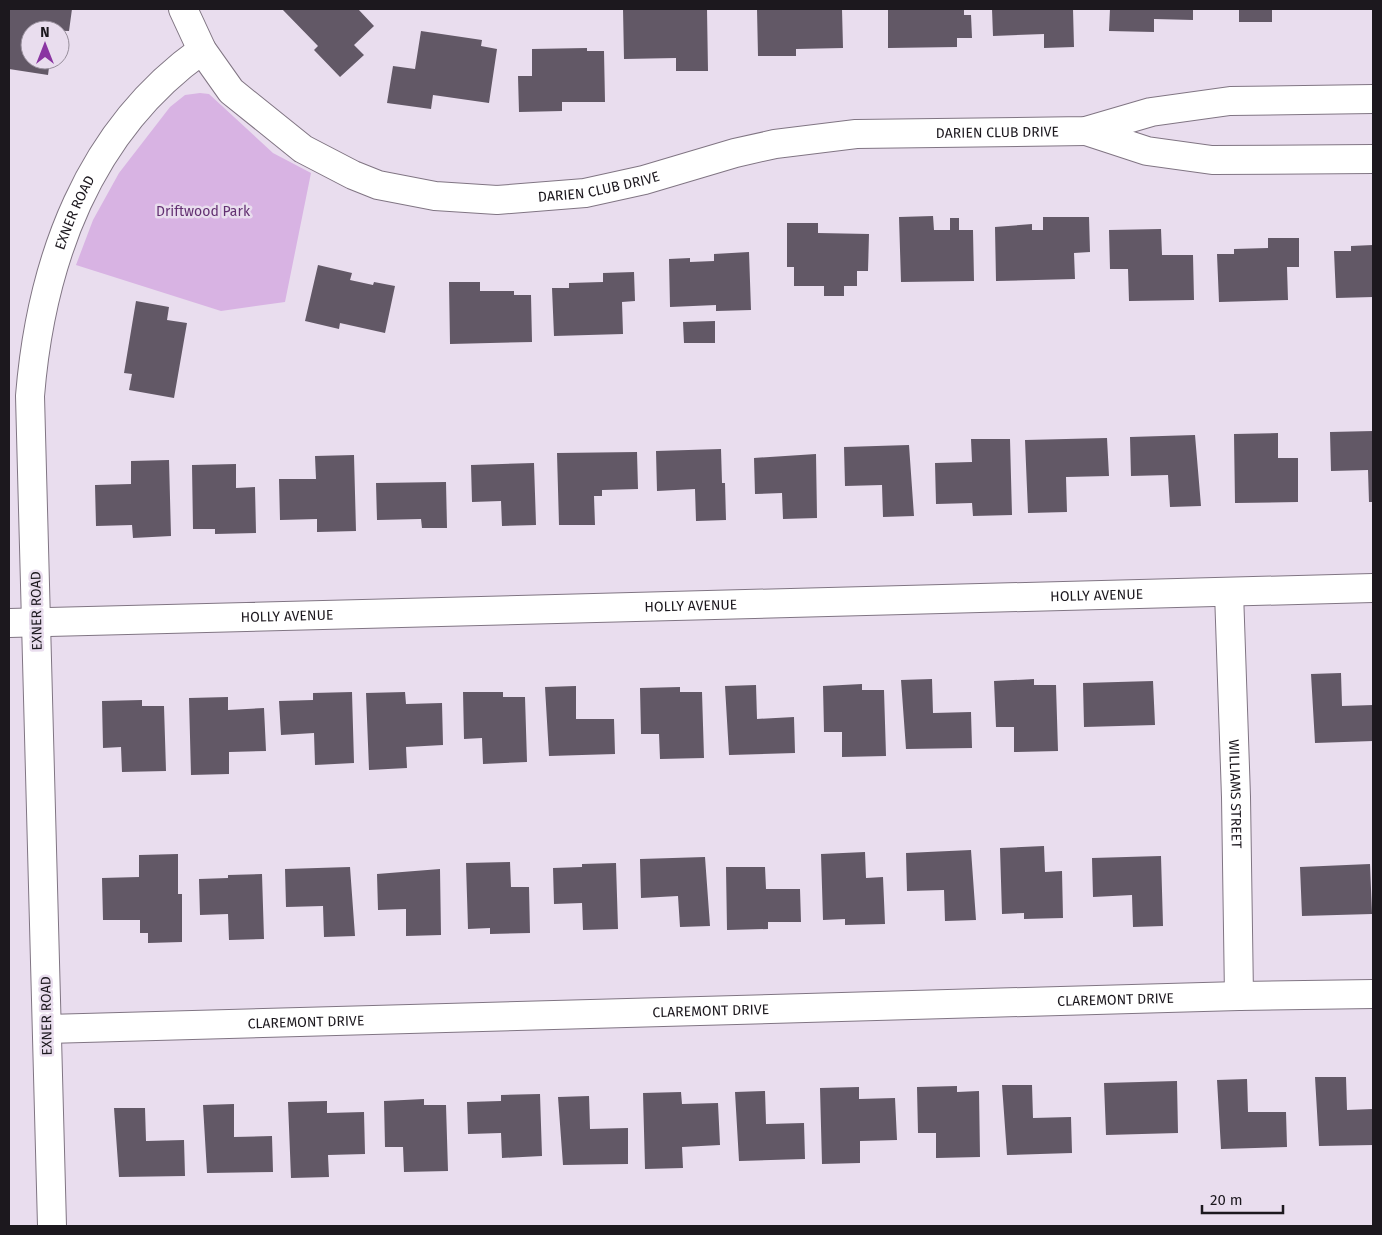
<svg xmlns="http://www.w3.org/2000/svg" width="1382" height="1235" viewBox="0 0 1382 1235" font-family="'Fira Sans',sans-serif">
	<rect width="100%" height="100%" fill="#e9ddee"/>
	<path fill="#d8b3e3" d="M 200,93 L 209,94 L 273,153 L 311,173 L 285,302 L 221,311 L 76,265 L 93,220 L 119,173 L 170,107 L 185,95 Z"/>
	<path fill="#625866" d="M 9,9 L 72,9 L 69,31 L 30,30 L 30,60 L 50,60 L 48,75 L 9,69 Z
		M 282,9 L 358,9 L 374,26 L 354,45 L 364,55 L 340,77 L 314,50 L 318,46 Z
		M 623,9 L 707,9 L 708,71 L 676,71 L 676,58 L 624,59 Z
		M 757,9 L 842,9 L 843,48 L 796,49 L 796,56 L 758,56 Z
		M 888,9 L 964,9 L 964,15 L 971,15 L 972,38 L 957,38 L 957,47 L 888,48 Z
		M 992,9 L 1073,9 L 1074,47 L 1044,48 L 1044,34 L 993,36 Z
		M 1110,9 L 1193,9 L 1193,20 L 1154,19 L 1154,32 L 1109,31 Z
		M 1239,9 L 1272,9 L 1272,22 L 1239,22 Z
		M 421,31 L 482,40 L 481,46 L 497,49 L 489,103 L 433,95 L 431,109 L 387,103 L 393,66 L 415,69 Z
		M 587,48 L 587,51 L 604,51 L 605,102 L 562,102 L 562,111 L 519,112 L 518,76 L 532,76 L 532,49 Z
		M 933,216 L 934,230 L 950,230 L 950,218 L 959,218 L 959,230 L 973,230 L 974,281 L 901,282 L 899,217 Z
		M 1043,217 L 1089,217 L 1090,252 L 1074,253 L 1075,279 L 996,281 L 995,227 L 1032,224 L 1032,230 L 1043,230 Z
		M 787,223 L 818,223 L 818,233 L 869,234 L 868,271 L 857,271 L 857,286 L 844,286 L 844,296 L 824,296 L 824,286 L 794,286 L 794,267 L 787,267 Z
		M 1161,229 L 1162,255 L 1193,255 L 1194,300 L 1129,301 L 1128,269 L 1110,269 L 1109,230 Z
		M 1268,238 L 1299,238 L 1299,267 L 1287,267 L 1288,300 L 1219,302 L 1217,254 L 1234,254 L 1234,249 L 1268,248 Z
		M 1373,245 L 1373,297 L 1336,298 L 1334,251 L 1351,251 L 1351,246 Z
		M 749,252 L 751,310 L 716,311 L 716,305 L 670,307 L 669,259 L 690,258 L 690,262 L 714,261 L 714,254 Z
		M 318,265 L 352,273 L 350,280 L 373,285 L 374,282 L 395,286 L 385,333 L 340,323 L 339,329 L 305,321 Z
		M 634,272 L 635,301 L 622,302 L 623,334 L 554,336 L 552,288 L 569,288 L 569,283 L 603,282 L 603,273 Z
		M 449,282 L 480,282 L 480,291 L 514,291 L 514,295 L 531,295 L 532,342 L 450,344 Z
		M 136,301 L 169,307 L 167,320 L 187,323 L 174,398 L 129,390 L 132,374 L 124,373 Z
		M 715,321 L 715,343 L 684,343 L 683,322 Z
		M 1373,431 L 1373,502 L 1369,502 L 1368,470 L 1331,471 L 1330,432 Z
		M 1278,433 L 1278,458 L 1298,458 L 1298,502 L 1235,503 L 1234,434 Z
		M 1195,435 L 1201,506 L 1170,507 L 1168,475 L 1131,476 L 1130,437 Z
		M 1107,438 L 1109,476 L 1066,477 L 1067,512 L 1028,513 L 1025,440 Z
		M 971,439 L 1010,439 L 1012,515 L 973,516 L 972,503 L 936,504 L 935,463 L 972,462 Z
		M 909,445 L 914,516 L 883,517 L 882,485 L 845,486 L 844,447 Z
		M 721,449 L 722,483 L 725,483 L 726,520 L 696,521 L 695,489 L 657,491 L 656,451 Z
		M 637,452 L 638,489 L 602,490 L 602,496 L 594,496 L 595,525 L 559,525 L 557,453 Z
		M 816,454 L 817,518 L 783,519 L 782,493 L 755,494 L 754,458 Z
		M 354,455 L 356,531 L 317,532 L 317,519 L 280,520 L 279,479 L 316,479 L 315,456 Z
		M 169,460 L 171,536 L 133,538 L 132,525 L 96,526 L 95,485 L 131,484 L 131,461 Z
		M 534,463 L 536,525 L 502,526 L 501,501 L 472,502 L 471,465 Z
		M 236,464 L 236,488 L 255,487 L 256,533 L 215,534 L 215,529 L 193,529 L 192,465 Z
		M 446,482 L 447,528 L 422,528 L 421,519 L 377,520 L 376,483 Z
		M 1341,673 L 1342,706 L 1373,705 L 1373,741 L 1315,743 L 1311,674 Z
		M 932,679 L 933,713 L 971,712 L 972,748 L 906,749 L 901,680 Z
		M 1034,679 L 1034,685 L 1056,685 L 1058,751 L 1014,752 L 1014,727 L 996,727 L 994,681 Z
		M 1153,681 L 1155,725 L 1084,727 L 1083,683 Z
		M 862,684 L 862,690 L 884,690 L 886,756 L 842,757 L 842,732 L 824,732 L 823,686 Z
		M 756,685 L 757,719 L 794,717 L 795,753 L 729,755 L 725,686 Z
		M 576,686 L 576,719 L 614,719 L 615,754 L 549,756 L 545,687 Z
		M 680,687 L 680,692 L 702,692 L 704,758 L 660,759 L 659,734 L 641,734 L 640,688 Z
		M 352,692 L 354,763 L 315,765 L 314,733 L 281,735 L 279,701 L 313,700 L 313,693 Z
		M 405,692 L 406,704 L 442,703 L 443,745 L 406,747 L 407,768 L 369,770 L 366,693 Z
		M 463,692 L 503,692 L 503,697 L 525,697 L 527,762 L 483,764 L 482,738 L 464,739 Z
		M 228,697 L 228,710 L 264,708 L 266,751 L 229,752 L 229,774 L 191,775 L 189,698 Z
		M 142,700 L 142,706 L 164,706 L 166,771 L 122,772 L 121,747 L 103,748 L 102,701 Z
		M 1044,846 L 1045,872 L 1062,871 L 1063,918 L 1024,919 L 1024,913 L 1002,914 L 1000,848 Z
		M 971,850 L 976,920 L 945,921 L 944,890 L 907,891 L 906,853 Z
		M 865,852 L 866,878 L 883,877 L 885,924 L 845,925 L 845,919 L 823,920 L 821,854 Z
		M 178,854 L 178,894 L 182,894 L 182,942 L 148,943 L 148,933 L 140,933 L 140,920 L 103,920 L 102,878 L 139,877 L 139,855 Z
		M 1161,856 L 1163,926 L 1133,927 L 1132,895 L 1093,897 L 1092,858 Z
		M 705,857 L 710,926 L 680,927 L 678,896 L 641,898 L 640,859 Z
		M 510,862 L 511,887 L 529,887 L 530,933 L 490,934 L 490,928 L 468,929 L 466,863 Z
		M 616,863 L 618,929 L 583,930 L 582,903 L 554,904 L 553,868 L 582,867 L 582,864 Z
		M 1370,864 L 1372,914 L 1302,916 L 1300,867 Z
		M 350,867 L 355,936 L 324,937 L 323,906 L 286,907 L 285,869 Z
		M 726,867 L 765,867 L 766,889 L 800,889 L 801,922 L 768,922 L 768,929 L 727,930 Z
		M 440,869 L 441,935 L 406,936 L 406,909 L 378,910 L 377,874 Z
		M 262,874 L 264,939 L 229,940 L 228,914 L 200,915 L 199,879 L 228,878 L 228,875 Z
		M 1315,1077 L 1346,1077 L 1347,1110 L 1373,1109 L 1373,1145 L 1319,1146 Z
		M 1247,1079 L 1248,1112 L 1286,1112 L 1287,1147 L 1221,1149 L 1217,1080 Z
		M 1177,1081 L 1178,1133 L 1106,1135 L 1104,1083 Z
		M 1002,1085 L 1032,1085 L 1033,1118 L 1071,1117 L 1072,1153 L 1007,1155 Z
		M 957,1086 L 957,1092 L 979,1091 L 980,1157 L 936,1158 L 936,1133 L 918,1133 L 917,1087 Z
		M 859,1087 L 859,1099 L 895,1098 L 897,1140 L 860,1141 L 860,1163 L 822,1164 L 820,1088 Z
		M 765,1091 L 766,1124 L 804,1123 L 805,1159 L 739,1161 L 735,1092 Z
		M 681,1092 L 682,1104 L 718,1103 L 720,1145 L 682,1147 L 683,1168 L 645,1169 L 643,1093 Z
		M 540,1094 L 542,1156 L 502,1158 L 501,1133 L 468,1134 L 467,1102 L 501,1101 L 501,1095 Z
		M 589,1096 L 590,1129 L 628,1128 L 628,1164 L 563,1165 L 558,1097 Z
		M 424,1099 L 424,1105 L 446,1105 L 448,1171 L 404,1172 L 403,1147 L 385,1147 L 384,1101 Z
		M 327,1101 L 327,1113 L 364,1112 L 365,1154 L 328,1155 L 329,1177 L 291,1178 L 288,1102 Z
		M 234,1104 L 234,1137 L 272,1136 L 273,1172 L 207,1173 L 203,1105 Z
		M 114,1108 L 145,1108 L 146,1141 L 184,1140 L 185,1176 L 119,1177 Z"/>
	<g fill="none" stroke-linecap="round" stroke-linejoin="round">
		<defs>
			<g id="minor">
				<path id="s1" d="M 183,9 L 202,50 L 231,91 L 303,149 L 353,175 L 378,185 L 435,196 L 497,200 L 585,193 L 644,180 L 735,153 L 775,144 L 856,134 L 1086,131 L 1151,112 L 1230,101 L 1373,99"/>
				<path d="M 1086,131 L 1147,151 L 1212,160 L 1373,159"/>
				<path id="s2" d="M 1229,592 L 1236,797 L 1239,996"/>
				<path id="s3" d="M 9,623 L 1373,588"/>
				<path id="s4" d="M 47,1029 L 1239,996 L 1373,994"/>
				<path id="s5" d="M 52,1226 L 30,396 C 41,261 88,131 202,50"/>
			</g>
		</defs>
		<use href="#minor" stroke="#807583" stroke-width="30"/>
		<use href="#minor" stroke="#fff" stroke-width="28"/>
	</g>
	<g text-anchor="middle" stroke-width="5" stroke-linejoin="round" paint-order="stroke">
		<g font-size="14" fill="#1c181e" stroke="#e9ddee">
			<text dy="5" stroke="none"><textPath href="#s1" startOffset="899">DARIEN CLUB DRIVE</textPath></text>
			<text dy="5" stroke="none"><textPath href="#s1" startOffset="494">DARIEN CLUB DRIVE</textPath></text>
			<text dy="5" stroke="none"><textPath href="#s5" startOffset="1020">EXNER ROAD</textPath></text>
			<text dy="5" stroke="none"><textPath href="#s3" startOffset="1088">HOLLY AVENUE</textPath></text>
			<text dy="5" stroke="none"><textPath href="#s3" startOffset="682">HOLLY AVENUE</textPath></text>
			<text transform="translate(36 611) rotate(-91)" y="5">EXNER ROAD</text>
			<text dy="5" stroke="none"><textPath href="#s3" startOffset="278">HOLLY AVENUE</textPath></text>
			<text dy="5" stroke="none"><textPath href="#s2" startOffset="202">WILLIAMS STREET</textPath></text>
			<text dy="5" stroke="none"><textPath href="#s4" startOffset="1069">CLAREMONT DRIVE</textPath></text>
			<text dy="5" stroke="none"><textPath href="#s4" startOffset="664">CLAREMONT DRIVE</textPath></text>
			<text transform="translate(46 1016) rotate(-91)" y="5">EXNER ROAD</text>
			<text dy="5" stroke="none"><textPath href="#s4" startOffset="259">CLAREMONT DRIVE</textPath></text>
		</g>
		<g font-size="14" fill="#633172" stroke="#e9ddee">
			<text x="203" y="216">Driftwood Park</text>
		</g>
	</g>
	<rect width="1382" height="1235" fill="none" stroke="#1c181e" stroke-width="20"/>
	<g transform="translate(45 45)"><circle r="24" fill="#e9ddee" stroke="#978e9b"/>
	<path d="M0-4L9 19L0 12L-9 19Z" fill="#8a35a2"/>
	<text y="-8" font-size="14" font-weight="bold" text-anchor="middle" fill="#1c181e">N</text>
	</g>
	<path d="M1202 1205v8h81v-8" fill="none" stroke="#1c181e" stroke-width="2.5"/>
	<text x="1210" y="1205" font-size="15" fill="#1c181e" stroke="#e9ddee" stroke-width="4" paint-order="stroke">20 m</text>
</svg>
